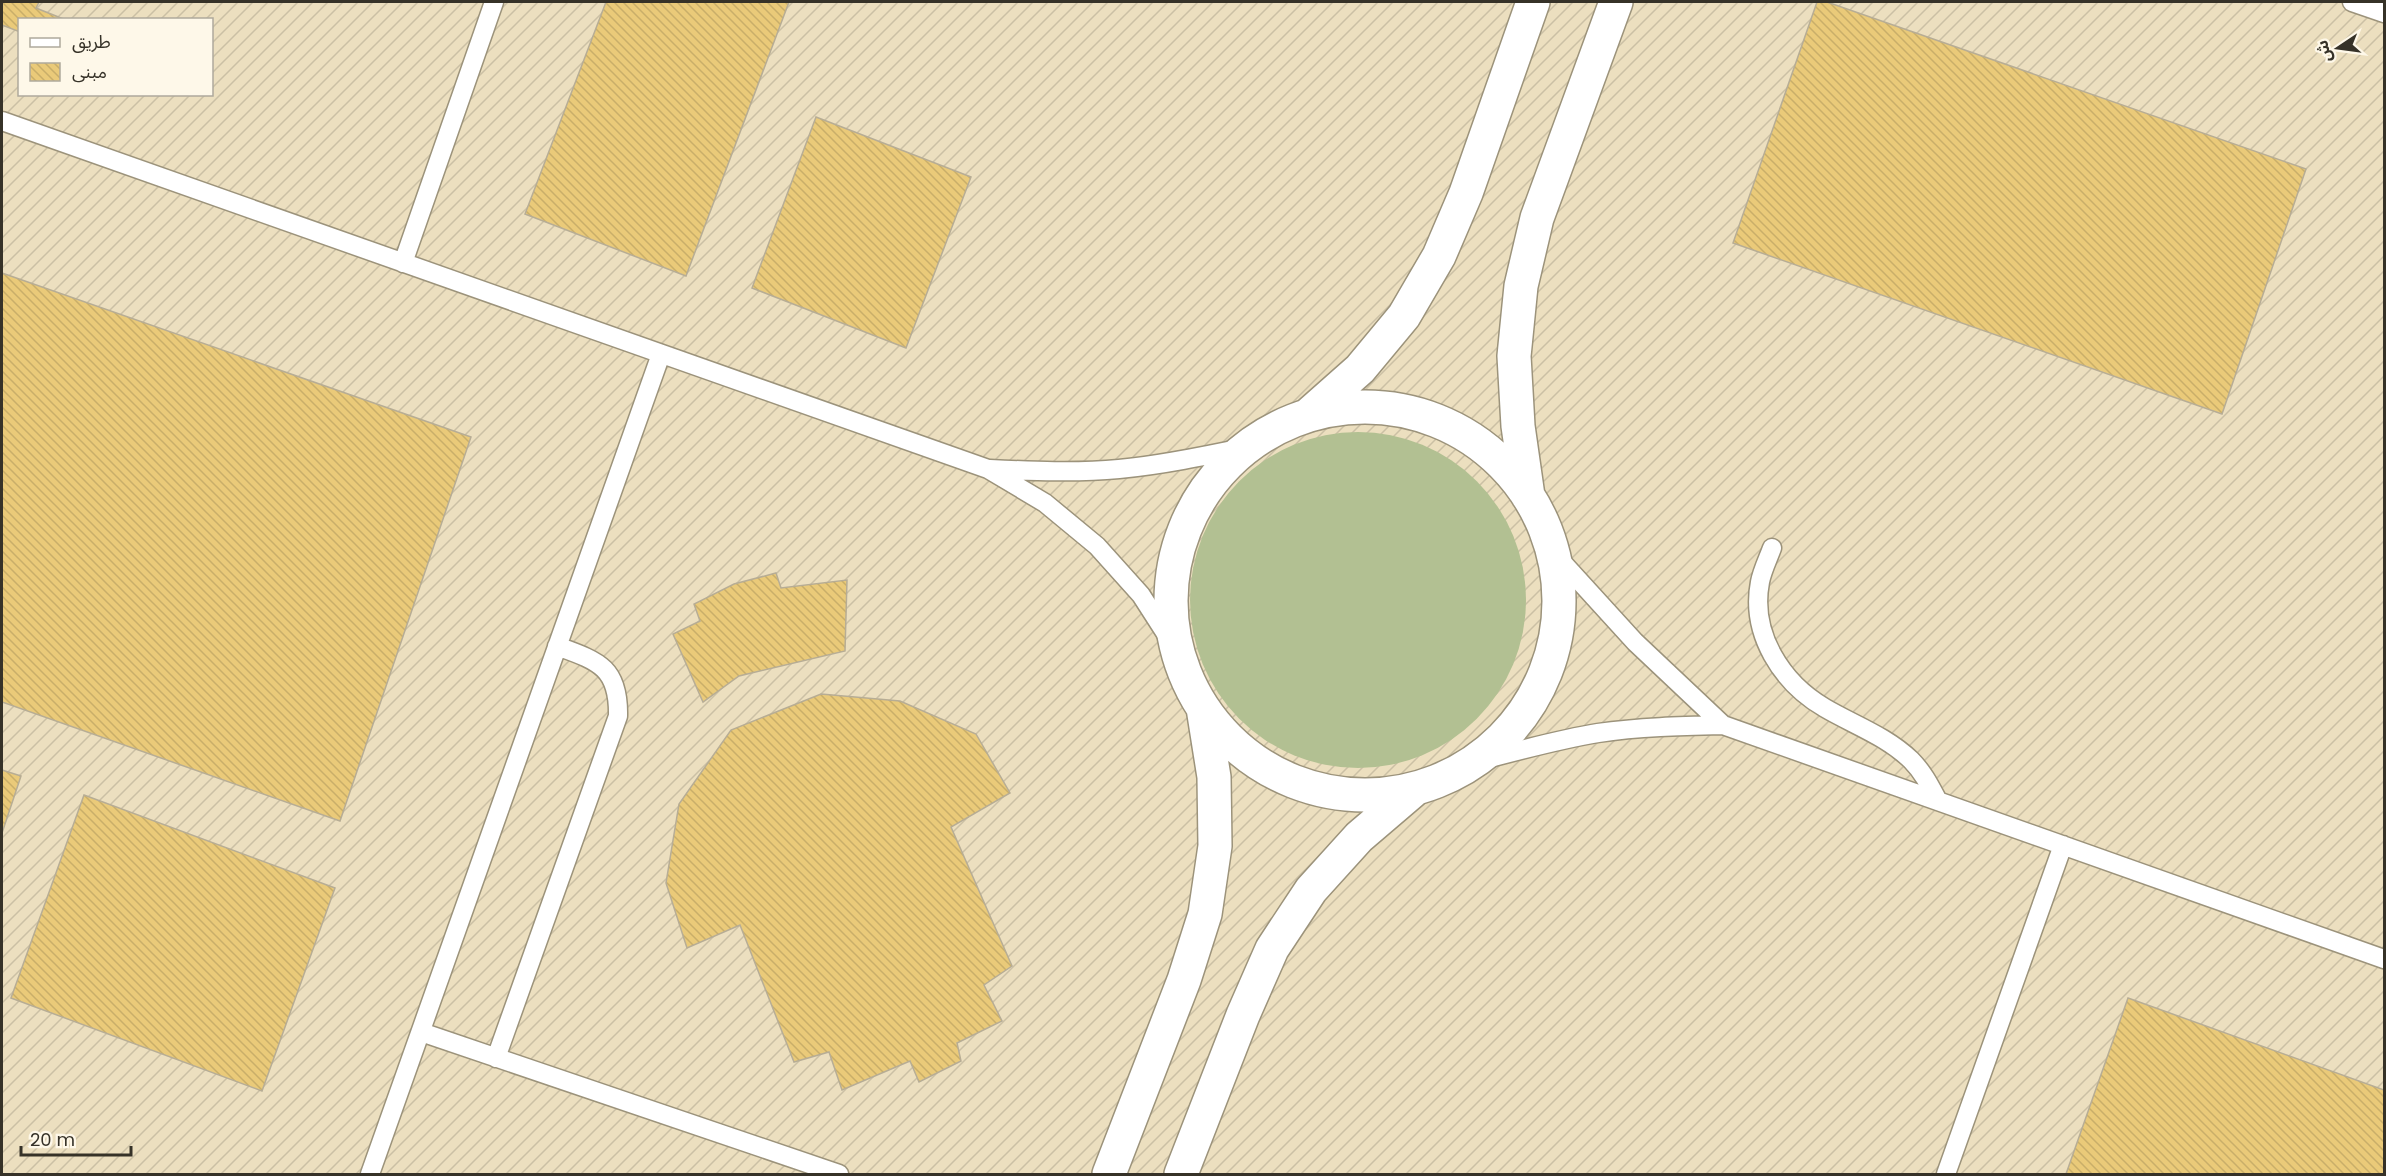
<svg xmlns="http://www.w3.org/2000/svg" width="2386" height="1176" viewBox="0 0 2386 1176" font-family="Poppins,'Noto Sans Arabic',sans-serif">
	<defs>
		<pattern id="industrial-furrows" width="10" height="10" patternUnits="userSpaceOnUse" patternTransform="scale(1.5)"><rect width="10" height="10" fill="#ecdfbf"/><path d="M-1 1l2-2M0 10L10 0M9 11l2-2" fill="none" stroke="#cbc0a4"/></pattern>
		<pattern id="building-back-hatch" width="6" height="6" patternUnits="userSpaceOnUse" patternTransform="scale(1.5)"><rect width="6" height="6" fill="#eaca79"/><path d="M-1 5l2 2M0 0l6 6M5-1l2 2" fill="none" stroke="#c9ae69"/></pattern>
	</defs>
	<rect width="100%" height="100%" fill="#f4ead1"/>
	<path fill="url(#industrial-furrows)" fill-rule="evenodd" d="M 2,2 L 2384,2 L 2384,1174 L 2,1174 ZM 20,20 L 212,20 L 212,94 L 20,94 Z"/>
	<path fill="#b2c092" d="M1190 600a168 168 0 1 1 336 0a168 168 0 1 1-336 0Z"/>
	<path fill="url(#building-back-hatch)" stroke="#b7ad95" stroke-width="1.5" d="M 2,2 L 39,2 L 36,8 L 66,20 L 20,20 L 20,32 L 2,25 Z
		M 606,2 L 789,2 L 686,276 L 525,214 Z
		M 1817,2 L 1827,2 L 2306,169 L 2222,414 L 1733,243 Z
		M 816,117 L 971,177 L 906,348 L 752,288 Z
		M 2,273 L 471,437 L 340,821 L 2,702 Z
		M 776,573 L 781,588 L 847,580 L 845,651 L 739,676 L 703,702 L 673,634 L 700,621 L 694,604 L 734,584 Z
		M 821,694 L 900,701 L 976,734 L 1010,793 L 951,827 L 1012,966 L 984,985 L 1002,1021 L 957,1043 L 961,1061 L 919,1082 L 910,1061 L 842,1090 L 829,1052 L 794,1062 L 740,925 L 687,948 L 666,883 L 679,804 L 731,730 Z
		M 2,770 L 21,776 L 2,833 Z
		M 84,795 L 335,888 L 262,1091 L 11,998 Z
		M 2128,998 L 2384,1090 L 2384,1174 L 2066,1174 Z"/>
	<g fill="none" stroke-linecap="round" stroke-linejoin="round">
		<defs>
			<path id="lane" d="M 2352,2 L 2384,13
				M 2,121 L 988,469 L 1045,503 L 1097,546 L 1141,595 L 1177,651
				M 403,263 L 494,2
				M 990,469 C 1033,471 1076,473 1119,469 C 1162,465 1205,456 1247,447
				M 1772,548 C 1768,559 1762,571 1760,582 C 1750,634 1782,683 1825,708 C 1854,725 1886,736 1911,760 C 1923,772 1930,786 1938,801
				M 1553,552 L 1635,642 L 1723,725
				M 1475,762 C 1516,751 1556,740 1598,733 C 1639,727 1681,726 1723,725 L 2384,959
				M 421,1032 L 839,1174
				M 496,1058 L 618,716 C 619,667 598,661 557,646
				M 370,1174 L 661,354
				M 1946,1174 L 2063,845"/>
			<path id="street" d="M1171 601a194 194 0 1 1 388 0a194 194 0 1 1-388 0Z
				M 1308,415 L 1360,369 L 1404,316 L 1439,256 L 1466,193 L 1533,2
				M 1528,496 L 1518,426 L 1514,356 L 1521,286 L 1537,218 L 1616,2
				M 1109,1174 L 1184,980 L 1205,914 L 1215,846 L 1214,777 L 1203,708
				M 1181,1174 L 1243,1015 L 1272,949 L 1311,890 L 1359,837 L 1414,790"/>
		</defs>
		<use href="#lane" stroke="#9c937b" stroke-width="21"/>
		<use href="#street" stroke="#9c937b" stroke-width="36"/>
		<use href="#lane" stroke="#fff" stroke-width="18"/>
		<use href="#street" stroke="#fff" stroke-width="33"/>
	</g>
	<rect width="2386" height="1176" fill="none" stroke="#363228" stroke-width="6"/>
	<rect x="18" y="18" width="195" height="78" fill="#fef8e9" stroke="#aea99c" stroke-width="1.5"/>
	<rect x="30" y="38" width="30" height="9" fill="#ffffff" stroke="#aea99c" stroke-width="1.5"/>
	<text x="72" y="48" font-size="18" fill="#363228">طريق</text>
	<rect x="30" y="63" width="30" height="18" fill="url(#building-back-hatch)" stroke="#aea99c" stroke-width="1.5"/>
	<text x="72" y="78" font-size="18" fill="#363228">مبنى</text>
	<g transform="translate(2338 48) rotate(257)" stroke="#fef8e9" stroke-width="4.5" paint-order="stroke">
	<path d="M0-4.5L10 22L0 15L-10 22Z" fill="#363228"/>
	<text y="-9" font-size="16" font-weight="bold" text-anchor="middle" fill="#363228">ش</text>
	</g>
	<path d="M21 1146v9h110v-9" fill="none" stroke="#363228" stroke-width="3"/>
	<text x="30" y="1146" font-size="18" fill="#363228" stroke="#fef8e9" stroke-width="4.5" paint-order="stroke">20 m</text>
</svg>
